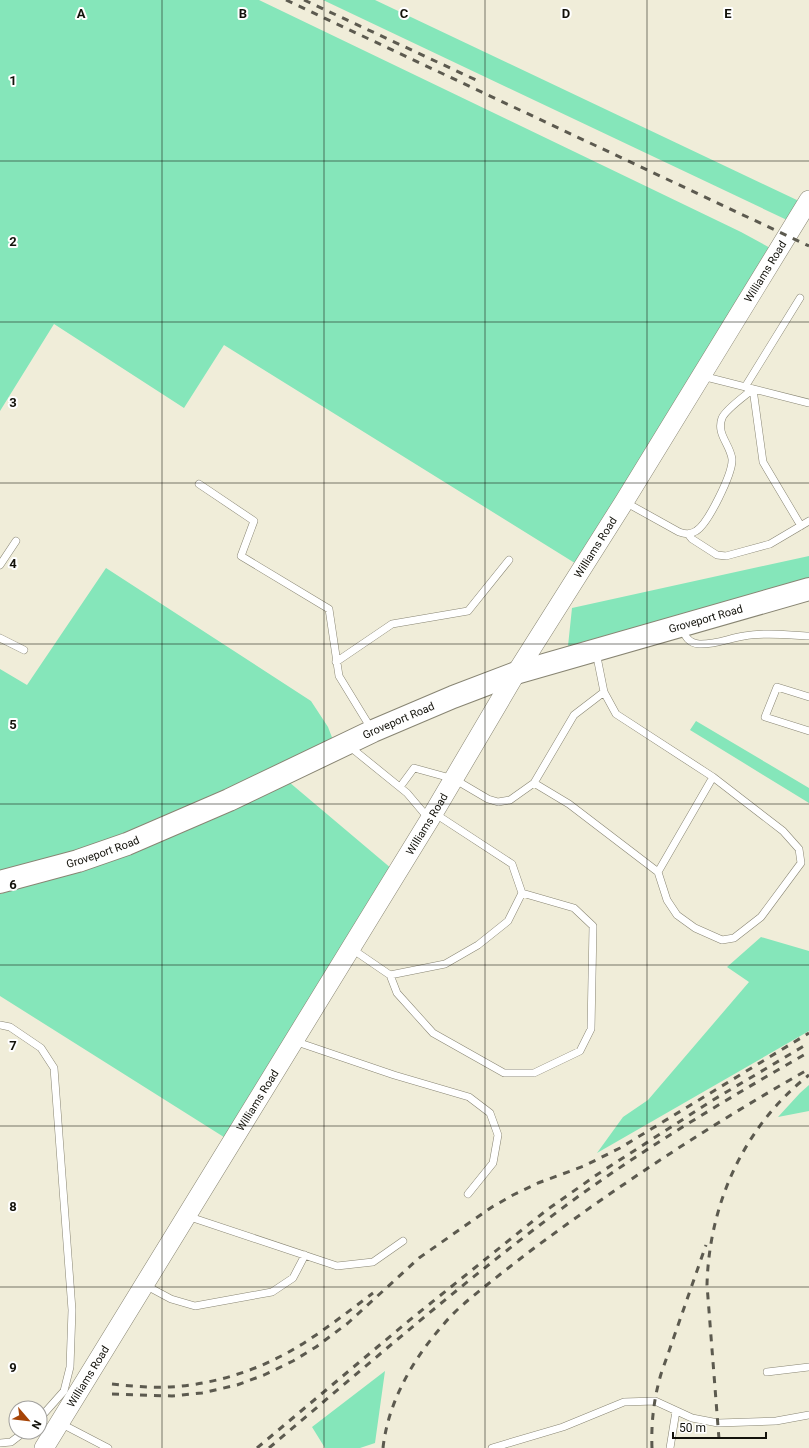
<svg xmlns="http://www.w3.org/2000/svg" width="809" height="1448" viewBox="0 0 809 1448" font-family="Roboto,sans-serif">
	<rect width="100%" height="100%" fill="#f0edd9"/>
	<path fill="#85e6ba" d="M 0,0 L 259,0 L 741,232 L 772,249 L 578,565 L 224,345 L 184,408 L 54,324 L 0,411 Z
		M 323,0 L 375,0 L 799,201 L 787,220 Z
		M 809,556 L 809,579 L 568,646 L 572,608 Z
		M 106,568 L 311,701 L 328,727 L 333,740 L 165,818 L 67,854 L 0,871 L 0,669 L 27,685 Z
		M 696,721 L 809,788 L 809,803 L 690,730 Z
		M 289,782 L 392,869 L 227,1139 L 0,996 L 0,894 L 88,868 Z
		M 761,937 L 809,951 L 809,1031 L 597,1153 L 623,1117 L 648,1100 L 749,982 L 727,967 Z
		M 809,1085 L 809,1111 L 778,1117 L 800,1093 Z
		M 385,1371 L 375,1443 L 360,1448 L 325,1448 L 312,1427 Z"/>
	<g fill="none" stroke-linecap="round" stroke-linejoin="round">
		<defs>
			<path id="lane" d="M 702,376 L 809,403
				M 745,387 L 800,298
				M 753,389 L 763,462 L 801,526
				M 199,484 L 254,521 L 241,556 L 329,609 L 339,676 L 372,730
				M 625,502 L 679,532 C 685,534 690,535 696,531 C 708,524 733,473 732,459 C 730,444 716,434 722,418 C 726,409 745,396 753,389
				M 688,534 L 692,539 L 717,555 L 726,556 L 770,544 L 809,521
				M 0,565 L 16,541
				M 682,628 C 685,637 689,643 699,644 C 714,645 730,638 744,636 C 765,632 788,635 809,636
				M 0,638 L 24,650
				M 336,662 L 392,624 L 468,611 L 509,560
				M 809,697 L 777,687 L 765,717 L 809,731
				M 349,746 L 407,793 L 429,819
				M 534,783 L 569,804 L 658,872 L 713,777 L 616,714 L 604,692 L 596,652
				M 400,787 L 414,768 L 454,779 L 488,799 L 498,802 L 510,800 L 534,783 L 574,715 L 604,692
				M 658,872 L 667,900 L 677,915 L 695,928 L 722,940 L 734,938 L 761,917 L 801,863 L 799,849 L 783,831 L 713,777
				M 352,949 L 390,975 L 445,964 L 478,945 L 508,921 L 522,893 L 512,864 L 434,813
				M 390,975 L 397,993 L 433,1033 L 504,1073 L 534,1073 L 580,1051 L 591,1029 L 593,926 L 574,908 L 522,893
				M 0,1025 L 10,1027 L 41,1048 L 54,1068 L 72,1310 L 70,1367 L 64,1391 L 40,1418
				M 294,1041 L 394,1075 L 469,1097 L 490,1113 L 498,1135 L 493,1163 L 468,1194
				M 187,1216 L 337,1266 L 373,1262 L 403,1241
				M 145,1285 L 171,1299 L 195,1306 L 272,1292 L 293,1278 L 305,1255
				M 767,1372 L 809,1367
				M 60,1423 L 108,1448
				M 0,1443 L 11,1442 L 24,1432
				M 492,1448 L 563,1427 L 624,1402 L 655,1401 L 692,1418 L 718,1423 L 776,1421 L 809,1415
				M 670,1448 L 676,1411"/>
			<g id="secondary">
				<path id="s1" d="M 44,1448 L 430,819 L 516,673 L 624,502 L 809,200"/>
			</g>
			<g id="primary">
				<path id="s2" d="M 0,882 L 78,861 L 127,844 L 229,800 L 373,731 L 453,697 L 516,673 L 809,589"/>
			</g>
		</defs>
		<use href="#lane" stroke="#888573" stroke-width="8"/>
		<use href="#secondary" stroke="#888573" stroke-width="20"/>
		<use href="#primary" stroke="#888573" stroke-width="24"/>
		<use href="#lane" stroke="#fff" stroke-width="7"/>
		<use href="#secondary" stroke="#fff" stroke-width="19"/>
		<use href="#primary" stroke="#fff" stroke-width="22"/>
		<path stroke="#5c5a4f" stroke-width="3" stroke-dasharray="7 7" stroke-linecap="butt" d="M 286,0 L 809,246
			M 304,0 L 476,80
			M 112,1384 C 131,1386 151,1388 170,1387 C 216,1384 260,1370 299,1346 C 325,1330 349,1311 373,1293
			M 112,1394 L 172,1396 L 202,1393 L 237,1385 L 264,1375 L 293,1361 L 316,1347 L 348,1323 L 419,1258 L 492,1207 L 513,1195 L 538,1183 L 584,1166 L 620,1148 L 809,1033
			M 719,1439 L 707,1285 C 709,1204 744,1126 809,1075
			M 257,1448 L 406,1323 L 548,1209 L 598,1174 L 713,1100 L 809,1043
			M 269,1448 C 372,1361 474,1272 583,1193 C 655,1142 732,1096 809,1052
			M 383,1448 C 388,1402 413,1359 443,1325 C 456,1309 472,1297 488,1284 C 507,1269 527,1253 548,1238 C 631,1177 719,1120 809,1069
			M 652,1448 C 651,1422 654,1398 661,1374 L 706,1245"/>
	</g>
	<path fill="none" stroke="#13120b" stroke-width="1" stroke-opacity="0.55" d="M 162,0 L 162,1448M 324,0 L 324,1448M 485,0 L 485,1448M 647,0 L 647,1448M 0,161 L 809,161M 0,322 L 809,322M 0,483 L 809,483M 0,644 L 809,644M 0,804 L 809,804M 0,965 L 809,965M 0,1126 L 809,1126M 0,1287 L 809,1287"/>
	<g text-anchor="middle" stroke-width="4" stroke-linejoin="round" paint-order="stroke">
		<g font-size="11" fill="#13120b" stroke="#fff">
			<text dy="4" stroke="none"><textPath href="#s1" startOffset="1380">Williams Road</textPath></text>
			<text dy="4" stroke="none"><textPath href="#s1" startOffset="1056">Williams Road</textPath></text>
			<text dy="4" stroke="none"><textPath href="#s2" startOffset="755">Groveport Road</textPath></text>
			<text dy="4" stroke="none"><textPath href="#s2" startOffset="431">Groveport Road</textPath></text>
			<text dy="4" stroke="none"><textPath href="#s1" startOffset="732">Williams Road</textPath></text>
			<text dy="4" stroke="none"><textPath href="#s2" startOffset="107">Groveport Road</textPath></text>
			<text dy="4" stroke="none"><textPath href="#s1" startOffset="408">Williams Road</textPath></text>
			<text dy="4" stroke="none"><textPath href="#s1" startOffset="84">Williams Road</textPath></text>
		</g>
	</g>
	<g font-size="13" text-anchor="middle" font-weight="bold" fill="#13120b" stroke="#fff" stroke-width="4" stroke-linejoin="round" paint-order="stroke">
		<text x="81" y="18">A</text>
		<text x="243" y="18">B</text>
		<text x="404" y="18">C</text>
		<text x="566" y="18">D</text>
		<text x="728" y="18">E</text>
		<text x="13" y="85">1</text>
		<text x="13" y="246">2</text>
		<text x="13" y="407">3</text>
		<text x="13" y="568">4</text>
		<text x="13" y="729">5</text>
		<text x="13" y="889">6</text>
		<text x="13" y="1050">7</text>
		<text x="13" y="1211">8</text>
		<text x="13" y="1372">9</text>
	</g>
	<g transform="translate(28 1420) rotate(118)"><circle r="19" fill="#ffffff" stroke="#a1a09d"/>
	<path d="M0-3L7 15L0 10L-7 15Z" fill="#a64407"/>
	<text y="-6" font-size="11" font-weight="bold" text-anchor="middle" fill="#13120b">N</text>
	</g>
	<path d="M673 1432v6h93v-6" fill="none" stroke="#13120b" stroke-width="2"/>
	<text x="679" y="1432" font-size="12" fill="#13120b" stroke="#ffffff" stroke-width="3" paint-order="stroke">50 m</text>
</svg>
